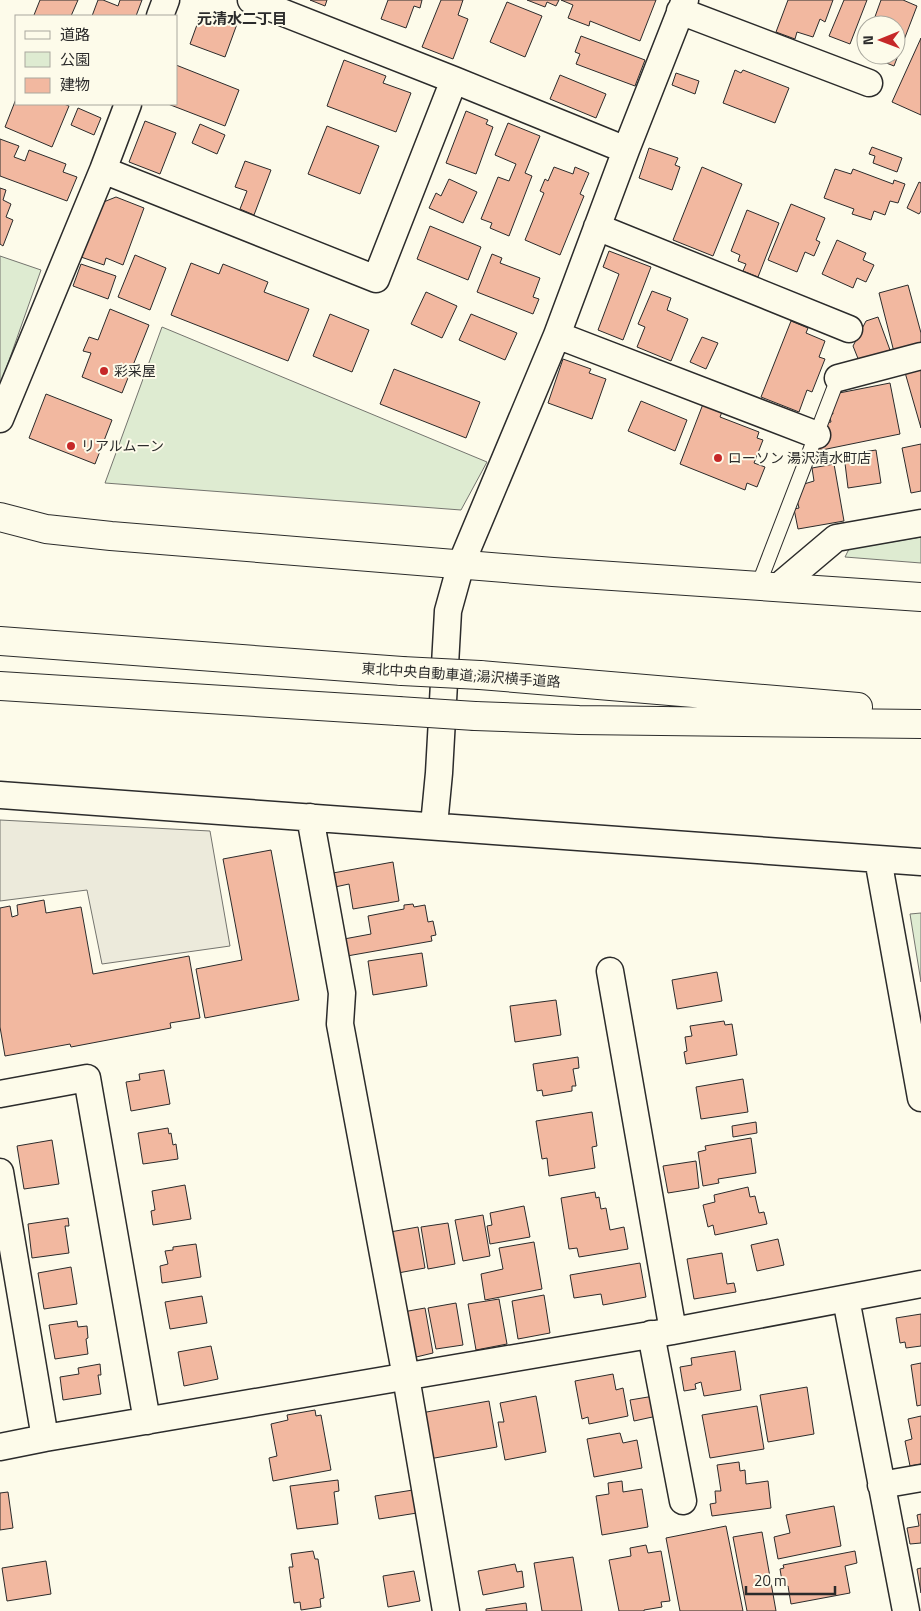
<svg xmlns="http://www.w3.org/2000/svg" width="921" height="1611" viewBox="0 0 921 1611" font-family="'Titillium Web','Noto Sans JP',sans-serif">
	<rect width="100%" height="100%" fill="#fdfbea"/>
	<path fill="#deebd1" stroke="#74746e" d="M 0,256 L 41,270 L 0,386 Z
		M 162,327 L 487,462 L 461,510 L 105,483 Z
		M 921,537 L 921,563 L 845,557 L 849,549 Z
		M 921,913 L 921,982 L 910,914 Z"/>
	<path fill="#eceadb" stroke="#74746e" d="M 0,820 L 210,831 L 230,946 L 102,964 L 87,890 L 0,901 Z"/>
	<path fill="#f2b8a0" stroke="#2b2b2b" d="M 40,0 L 78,0 L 71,16 L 37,16 L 34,15 Z
		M 98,0 L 103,0 L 118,6 L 120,0 L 142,0 L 136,16 L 92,16 Z
		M 310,0 L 327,0 L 325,6 Z
		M 388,0 L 422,0 L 420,8 L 414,6 L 406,28 L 381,19 Z
		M 441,0 L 463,0 L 458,15 L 468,19 L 453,59 L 422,47 Z
		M 527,0 L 559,0 L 556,6 L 547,2 L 545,7 Z
		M 561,0 L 656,0 L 640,41 L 590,21 L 589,26 L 568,18 L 573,5 Z
		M 788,0 L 833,0 L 825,22 L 820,19 L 813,37 L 797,32 L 795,39 L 776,32 Z
		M 844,0 L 867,0 L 850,44 L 829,36 Z
		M 881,0 L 903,0 L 917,6 L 894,66 L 861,53 L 866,40 L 866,55 L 896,55 L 896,25 L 872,25 Z
		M 507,2 L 542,16 L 525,57 L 490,42 Z
		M 202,11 L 237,24 L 225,57 L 190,44 Z
		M 581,36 L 645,60 L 635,86 L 576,64 L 580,54 L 575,52 Z
		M 921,38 L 921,115 L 892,102 Z
		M 344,60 L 386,76 L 383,83 L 411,93 L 396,132 L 327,106 Z
		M 176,65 L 239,90 L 225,126 L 168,104 L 176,104 Z
		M 735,70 L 741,73 L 743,70 L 789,88 L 775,123 L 723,103 Z
		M 676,73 L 699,81 L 695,94 L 672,85 Z
		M 560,75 L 606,94 L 596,118 L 550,99 Z
		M 16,99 L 16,104 L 64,104 L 69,106 L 52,147 L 5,127 Z
		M 78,108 L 101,118 L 94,135 L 71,125 Z
		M 466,111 L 488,120 L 486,124 L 493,127 L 476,174 L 446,163 Z
		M 145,121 L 176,133 L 160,174 L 129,162 Z
		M 508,123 L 540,136 L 525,173 L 532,176 L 509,236 L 490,228 L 492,223 L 481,219 L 498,177 L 509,181 L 516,164 L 495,155 Z
		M 200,124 L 225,135 L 217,154 L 192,143 Z
		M 327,126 L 379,146 L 360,194 L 308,174 Z
		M 0,139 L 19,146 L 14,157 L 25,161 L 29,150 L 66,164 L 63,172 L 77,177 L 67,201 L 0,176 Z
		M 872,147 L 902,158 L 897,172 L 873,163 L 875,156 L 869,154 Z
		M 649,148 L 678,158 L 675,165 L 680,167 L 672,190 L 639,178 Z
		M 245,161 L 271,170 L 254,215 L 240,209 L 247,191 L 235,187 Z
		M 554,167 L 573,174 L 575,167 L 589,173 L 580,194 L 584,196 L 560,255 L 525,240 L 544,193 L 540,191 L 545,179 L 548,181 Z
		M 702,167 L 742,184 L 713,256 L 673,240 Z
		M 835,169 L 851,174 L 853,169 L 893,184 L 894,180 L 905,184 L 898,203 L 890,201 L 885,215 L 874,211 L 871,220 L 852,214 L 854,209 L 824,198 Z
		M 449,179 L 477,192 L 463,223 L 429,208 L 436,193 L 441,196 Z
		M 919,182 L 921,183 L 921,211 L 919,214 L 907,208 Z
		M 0,188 L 6,190 L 3,200 L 11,204 L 6,217 L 13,220 L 3,246 L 0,244 Z
		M 116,197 L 144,208 L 123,265 L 106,258 L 104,265 L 81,257 L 101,203 Z
		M 791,204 L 825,218 L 816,240 L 820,242 L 814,256 L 805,252 L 797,272 L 768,260 Z
		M 747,210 L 779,223 L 758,277 L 743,271 L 746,264 L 738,261 L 740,255 L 731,251 Z
		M 430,226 L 481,247 L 468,280 L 417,259 Z
		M 837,240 L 866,253 L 863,260 L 874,265 L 866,282 L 857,278 L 853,288 L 822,274 Z
		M 609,251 L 651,267 L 623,340 L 598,330 L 619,274 L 603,267 Z
		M 492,254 L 502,258 L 500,263 L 540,278 L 533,297 L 539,299 L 533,314 L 477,292 Z
		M 135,255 L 166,268 L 150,310 L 118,297 Z
		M 191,263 L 219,274 L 223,264 L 268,282 L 264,292 L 309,309 L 288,361 L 171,315 Z
		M 81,264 L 116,276 L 108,299 L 73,286 Z
		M 908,285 L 921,333 L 921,345 L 894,352 L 879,293 Z
		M 652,291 L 671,298 L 667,310 L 688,319 L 671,361 L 637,347 L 645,327 L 638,324 Z
		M 426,292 L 457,306 L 442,338 L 411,324 Z
		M 110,309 L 149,325 L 122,393 L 82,377 L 91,353 L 83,351 L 89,337 L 98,340 Z
		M 330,314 L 369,330 L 352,372 L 313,356 Z
		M 471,314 L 517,333 L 505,360 L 459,340 Z
		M 878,317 L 890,350 L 859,361 L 853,346 L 866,321 Z
		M 791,321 L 808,328 L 806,333 L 825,341 L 819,357 L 825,359 L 812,392 L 807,390 L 799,412 L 761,397 Z
		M 702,337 L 718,343 L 706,369 L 690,362 Z
		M 563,359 L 591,369 L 589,373 L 606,379 L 592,419 L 548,403 Z
		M 921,364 L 921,428 L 904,369 Z
		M 394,369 L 480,402 L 466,438 L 380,404 Z
		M 890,383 L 900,434 L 817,451 L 826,423 L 831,422 L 829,414 L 833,414 L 831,405 L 834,394 Z
		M 46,394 L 112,420 L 95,464 L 29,438 Z
		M 641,401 L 687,420 L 675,451 L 628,431 Z
		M 703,404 L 722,412 L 720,417 L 759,432 L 757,438 L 763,440 L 754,463 L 765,467 L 757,487 L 747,483 L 745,490 L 680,464 Z
		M 921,444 L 921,491 L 911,493 L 902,448 Z
		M 876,450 L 881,483 L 848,488 L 844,455 Z
		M 834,464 L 844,521 L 798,529 L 794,509 L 799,508 L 797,500 L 804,484 L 814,481 L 812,468 Z
		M 271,850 L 299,1000 L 205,1018 L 196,969 L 242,960 L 223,859 Z
		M 393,862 L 399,901 L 353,909 L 349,884 L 335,887 L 333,873 Z
		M 44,900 L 46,913 L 81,907 L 93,974 L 189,956 L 200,1018 L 170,1023 L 171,1028 L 71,1047 L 70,1044 L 5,1056 L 0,1027 L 0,908 L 10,906 L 12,917 L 18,915 L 17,905 Z
		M 413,904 L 414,907 L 425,905 L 428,922 L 433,921 L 436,935 L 431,936 L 432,941 L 347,956 L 344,939 L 371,934 L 368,916 L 404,909 L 404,905 Z
		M 422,953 L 427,986 L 373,995 L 368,961 Z
		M 717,972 L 722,1001 L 677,1009 L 672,980 Z
		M 556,1000 L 561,1035 L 515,1042 L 510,1006 Z
		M 724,1021 L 725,1025 L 732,1024 L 737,1055 L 686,1064 L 684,1052 L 687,1051 L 685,1037 L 692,1036 L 690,1026 Z
		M 578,1057 L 579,1068 L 573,1069 L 576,1086 L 572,1086 L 572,1091 L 543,1096 L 542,1090 L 537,1091 L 533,1064 Z
		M 164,1070 L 170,1104 L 131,1111 L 126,1082 L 140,1080 L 139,1074 Z
		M 743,1079 L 748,1112 L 701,1119 L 696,1087 Z
		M 592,1112 L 597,1146 L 592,1147 L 595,1168 L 549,1176 L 547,1158 L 542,1159 L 536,1121 Z
		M 756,1122 L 757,1133 L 733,1137 L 732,1126 Z
		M 168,1128 L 169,1134 L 171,1133 L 173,1145 L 176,1144 L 178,1159 L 143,1164 L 138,1133 Z
		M 751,1138 L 756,1173 L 718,1179 L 719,1183 L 703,1186 L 698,1152 L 706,1150 L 705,1146 Z
		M 52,1140 L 59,1184 L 24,1189 L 17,1146 Z
		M 696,1161 L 699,1188 L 668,1193 L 663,1166 Z
		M 185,1185 L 191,1219 L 153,1225 L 151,1211 L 155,1210 L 152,1191 Z
		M 748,1187 L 750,1197 L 755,1196 L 759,1213 L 764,1212 L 767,1224 L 715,1235 L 713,1225 L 708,1227 L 703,1205 L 715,1202 L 714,1195 Z
		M 595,1192 L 596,1198 L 599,1197 L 601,1209 L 606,1208 L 610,1230 L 624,1227 L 628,1249 L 579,1257 L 577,1248 L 569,1249 L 561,1198 Z
		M 524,1206 L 530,1237 L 490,1244 L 487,1226 L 492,1225 L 490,1213 Z
		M 483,1215 L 490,1256 L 463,1261 L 455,1220 Z
		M 68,1218 L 69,1226 L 65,1226 L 69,1253 L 32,1258 L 28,1224 Z
		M 448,1223 L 455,1264 L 428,1269 L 421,1227 Z
		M 418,1227 L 425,1268 L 398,1273 L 390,1232 Z
		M 778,1239 L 784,1265 L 757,1271 L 751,1245 Z
		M 534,1242 L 542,1289 L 485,1300 L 481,1274 L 503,1269 L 499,1248 Z
		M 196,1244 L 201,1277 L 162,1283 L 160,1266 L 168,1264 L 165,1251 L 173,1250 L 173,1247 Z
		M 722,1253 L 727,1284 L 734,1283 L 736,1292 L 694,1299 L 687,1259 Z
		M 640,1263 L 646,1297 L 603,1305 L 601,1294 L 574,1298 L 570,1275 Z
		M 71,1267 L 77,1304 L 44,1309 L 38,1273 Z
		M 544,1295 L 550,1333 L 518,1339 L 512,1301 Z
		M 202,1296 L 207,1323 L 170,1329 L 165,1302 Z
		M 499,1299 L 507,1344 L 476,1350 L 468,1304 Z
		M 456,1303 L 463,1345 L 436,1349 L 428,1308 Z
		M 425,1308 L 433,1353 L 412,1358 L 403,1312 Z
		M 921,1314 L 921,1346 L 906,1348 L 905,1342 L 900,1343 L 896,1318 Z
		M 77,1321 L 78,1327 L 87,1326 L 88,1338 L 86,1339 L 88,1354 L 55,1359 L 49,1325 Z
		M 211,1346 L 218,1379 L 184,1386 L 178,1352 Z
		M 735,1351 L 741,1390 L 704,1396 L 701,1382 L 695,1384 L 696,1389 L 684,1391 L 680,1367 L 692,1365 L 691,1358 Z
		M 921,1363 L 921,1405 L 917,1406 L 911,1365 Z
		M 100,1364 L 101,1375 L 98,1375 L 101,1394 L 63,1400 L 60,1377 L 79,1374 L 78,1368 Z
		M 613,1374 L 616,1390 L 623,1388 L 628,1416 L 589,1424 L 588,1417 L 582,1419 L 575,1381 Z
		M 807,1387 L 814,1434 L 768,1442 L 760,1395 Z
		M 536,1396 L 546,1452 L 505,1460 L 498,1422 L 504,1422 L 500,1403 Z
		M 654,1396 L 657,1416 L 634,1421 L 630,1400 Z
		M 489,1401 L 497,1447 L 429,1459 L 421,1413 Z
		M 757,1406 L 764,1449 L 710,1458 L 702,1415 Z
		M 315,1410 L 316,1416 L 321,1415 L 331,1470 L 273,1481 L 269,1458 L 277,1456 L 271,1424 L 288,1420 L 287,1415 Z
		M 921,1416 L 921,1464 L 910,1466 L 905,1441 L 912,1439 L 908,1419 Z
		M 620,1433 L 623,1443 L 637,1440 L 642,1468 L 594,1477 L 587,1439 Z
		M 739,1462 L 740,1471 L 745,1470 L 746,1484 L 768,1481 L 771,1508 L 712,1516 L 710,1504 L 716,1503 L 715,1491 L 721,1491 L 717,1465 Z
		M 338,1480 L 339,1491 L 334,1492 L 338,1524 L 297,1529 L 290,1486 Z
		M 622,1481 L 623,1492 L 642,1489 L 648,1527 L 602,1535 L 596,1496 L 609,1494 L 608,1483 Z
		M 413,1490 L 417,1513 L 379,1519 L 375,1496 Z
		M 8,1492 L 13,1528 L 0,1530 L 0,1493 Z
		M 834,1506 L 841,1546 L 778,1559 L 774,1537 L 790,1533 L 786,1515 Z
		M 921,1514 L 921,1543 L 910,1544 L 907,1528 L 919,1526 L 917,1515 Z
		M 726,1526 L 743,1611 L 680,1611 L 666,1538 Z
		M 762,1532 L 776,1611 L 747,1611 L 733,1537 Z
		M 646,1545 L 648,1553 L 661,1551 L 670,1601 L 661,1602 L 662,1607 L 644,1610 L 644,1611 L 619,1611 L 609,1560 L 631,1556 L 630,1548 Z
		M 313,1551 L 315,1559 L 318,1559 L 324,1598 L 320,1599 L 321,1607 L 301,1610 L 300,1602 L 294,1603 L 289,1567 L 293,1567 L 291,1554 Z
		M 855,1551 L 857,1563 L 845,1566 L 850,1593 L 791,1604 L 788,1586 L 783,1587 L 780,1569 L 784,1568 L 783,1565 Z
		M 573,1557 L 582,1611 L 542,1611 L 534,1563 Z
		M 46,1561 L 51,1594 L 7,1601 L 2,1568 Z
		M 515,1564 L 517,1572 L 522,1571 L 524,1587 L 483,1595 L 478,1571 Z
		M 921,1568 L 921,1593 L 917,1569 Z
		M 414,1571 L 420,1601 L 388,1607 L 383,1576 Z
		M 526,1603 L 527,1611 L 486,1611 L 486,1609 Z"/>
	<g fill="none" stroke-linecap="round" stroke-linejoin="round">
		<defs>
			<path id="service" d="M 758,586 L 838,378"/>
			<path id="minor" d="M 251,0 L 454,80 L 626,150
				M 680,11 L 869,83
				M 160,16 L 166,0
				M 103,170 L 376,279 L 454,80
				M 597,227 L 849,329
				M 557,335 L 817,435
				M 838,378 L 921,356
				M 0,419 L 103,170 L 128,104
				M 778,587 L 836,538 L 921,523
				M 0,795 L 921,862
				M 310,817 L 342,993 L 340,1024 L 406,1377 L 446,1611
				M 434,825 L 439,773 L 448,611 L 461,564 L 557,335 L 626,150 L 685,0
				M 878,859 L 921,1098
				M 610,971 L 673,1331
				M 0,1094 L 87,1078 L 147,1421
				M 0,1172 L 45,1438
				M 846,1299 L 906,1611
				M 651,1334 L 683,1501
				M 0,1447 L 45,1438 L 673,1331 L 921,1284
				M 881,1485 L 921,1478"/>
			<path id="tertiary" d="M 0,517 L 46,529 L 111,536 L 553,572 L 921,597"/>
			<path id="motorway" d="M 0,641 L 402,671
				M 480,675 L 858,707
				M 0,686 L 398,711
				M 475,716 L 579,720 L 921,724"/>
		</defs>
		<use href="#service" stroke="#2b2b2b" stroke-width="16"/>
		<use href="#minor" stroke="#2b2b2b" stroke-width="29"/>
		<use href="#tertiary" stroke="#2b2b2b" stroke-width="30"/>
		<use href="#motorway" stroke="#2b2b2b" stroke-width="30"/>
		<use href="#service" stroke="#fdfbea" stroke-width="14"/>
		<use href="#minor" stroke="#fdfbea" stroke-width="26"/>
		<use href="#tertiary" stroke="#fdfbea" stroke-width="28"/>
		<use href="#motorway" stroke="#fdfbea" stroke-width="28"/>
		<defs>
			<path id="motorway-bridge" d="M 402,671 L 480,675
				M 398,711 L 475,716"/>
		</defs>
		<use href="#motorway-bridge" stroke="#2b2b2b" stroke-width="30" stroke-linecap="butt"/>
		<use href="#motorway-bridge" stroke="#fdfbea" stroke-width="28"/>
	</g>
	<g fill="#c62828" stroke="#fdfbea" stroke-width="2">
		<circle cx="104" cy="371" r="5"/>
		<circle cx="71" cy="446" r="5"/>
		<circle cx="718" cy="458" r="5"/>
	</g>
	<g text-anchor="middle" stroke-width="4" stroke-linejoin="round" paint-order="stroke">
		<g font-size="14" fill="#2b2b2b" stroke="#fdfbea" text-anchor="start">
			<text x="114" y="376">彩采屋</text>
			<text x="81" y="451">リアルムーン</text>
			<text x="728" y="463">ローソン 湯沢清水町店</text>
		</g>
		<g font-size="14" fill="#2b2b2b" stroke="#fdfbea">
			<text transform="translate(461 675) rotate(4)" y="5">東北中央自動車道;湯沢横手道路</text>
		</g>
		<g font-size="15" font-weight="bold" fill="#2b2b2b" stroke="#fdfbea">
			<text x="242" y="24">元清水二丁目</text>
		</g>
	</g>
	<rect x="15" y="15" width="162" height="90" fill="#fdfbea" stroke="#a9a89e"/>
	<rect x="25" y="31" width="25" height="8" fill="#fdfbea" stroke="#a9a89e"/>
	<text x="60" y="40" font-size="15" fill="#2b2b2b">道路</text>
	<rect x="25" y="52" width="25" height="15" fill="#deebd1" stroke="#a9a89e"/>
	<text x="60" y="65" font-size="15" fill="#2b2b2b">公園</text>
	<rect x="25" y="78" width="25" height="15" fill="#f2b8a0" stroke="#a9a89e"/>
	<text x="60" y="90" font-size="15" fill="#2b2b2b">建物</text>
	<g transform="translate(881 40) rotate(269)"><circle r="24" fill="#fdfbea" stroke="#a9a89e"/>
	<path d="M0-4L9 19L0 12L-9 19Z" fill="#c62828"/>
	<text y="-8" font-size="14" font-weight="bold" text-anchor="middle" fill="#2b2b2b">N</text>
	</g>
	<path d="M746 1586v8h89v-8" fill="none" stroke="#2b2b2b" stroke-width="2.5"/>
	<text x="754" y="1586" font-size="15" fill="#2b2b2b" stroke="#fdfbea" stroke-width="4" paint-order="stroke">20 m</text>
</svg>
